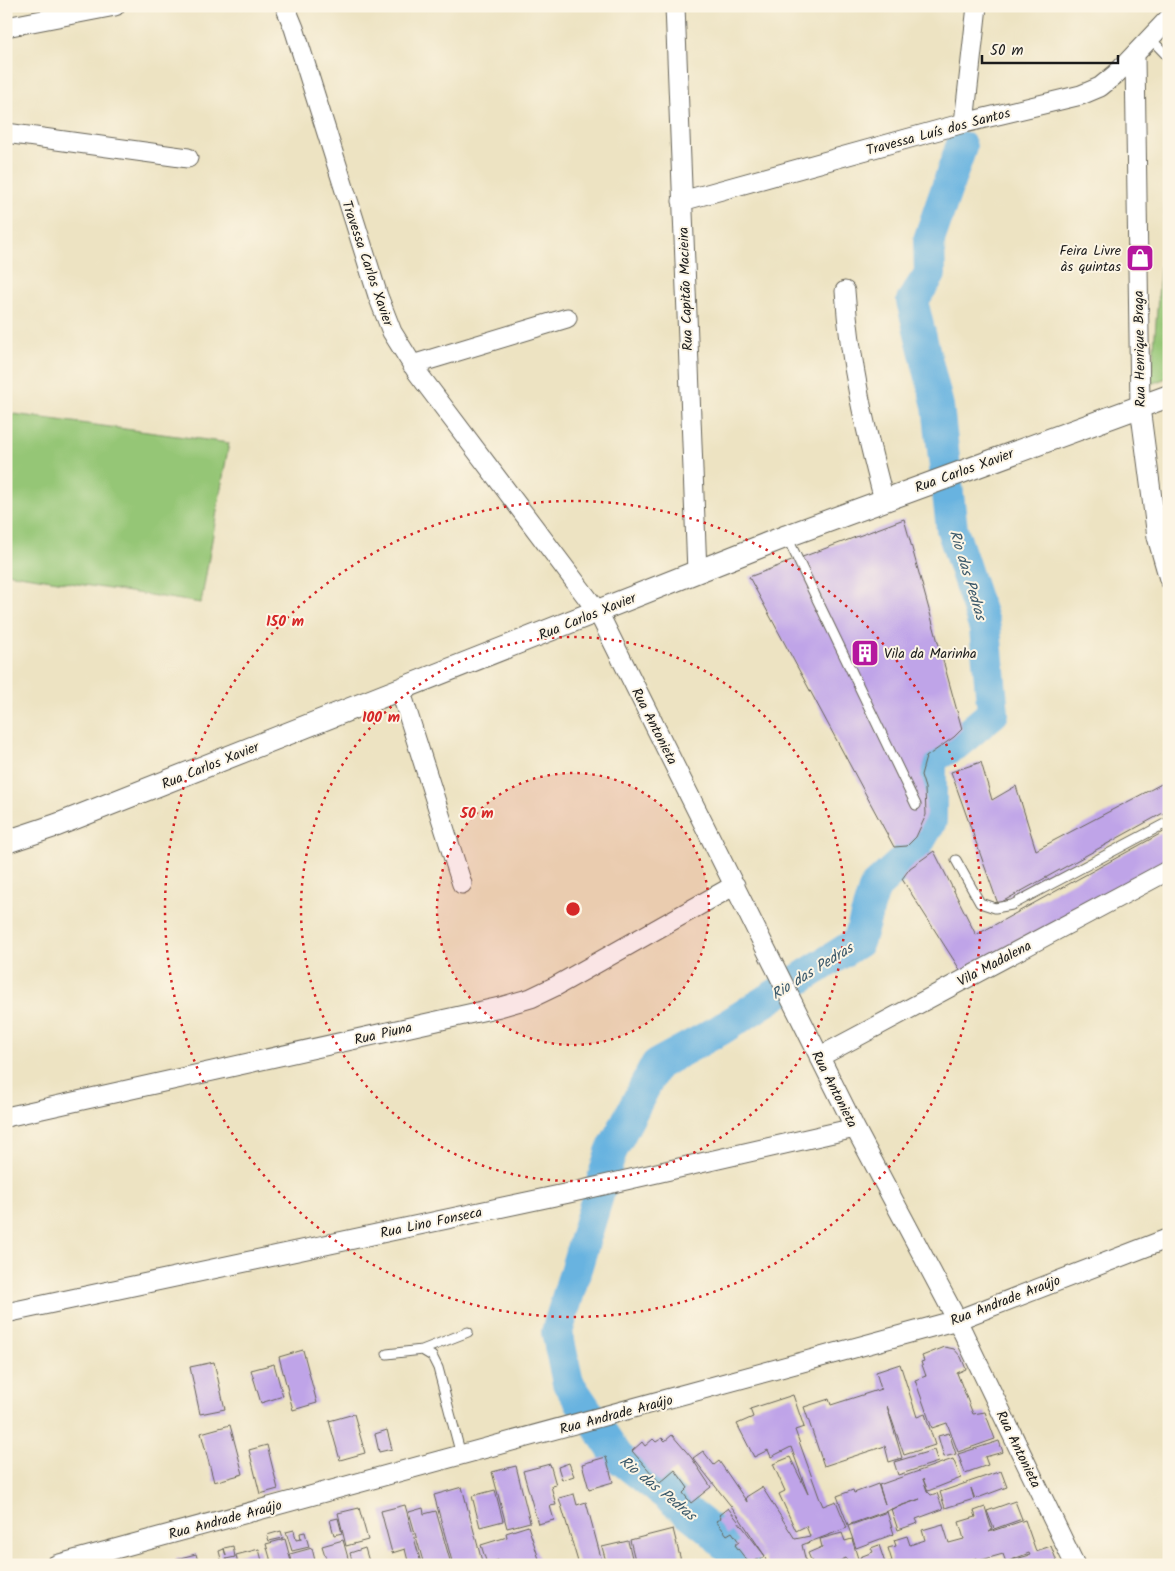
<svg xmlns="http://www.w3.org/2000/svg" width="1175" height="1571" viewBox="0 0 1175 1571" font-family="Kalam,sans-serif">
	<rect width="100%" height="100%" fill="#fcf5e5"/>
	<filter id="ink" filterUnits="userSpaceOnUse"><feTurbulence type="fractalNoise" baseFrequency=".02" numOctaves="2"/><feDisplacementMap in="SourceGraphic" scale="10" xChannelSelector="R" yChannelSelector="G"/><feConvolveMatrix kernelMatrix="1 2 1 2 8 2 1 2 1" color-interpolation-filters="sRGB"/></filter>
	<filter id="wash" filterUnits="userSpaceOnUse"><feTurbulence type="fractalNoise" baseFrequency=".0096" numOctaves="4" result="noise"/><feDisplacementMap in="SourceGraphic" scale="20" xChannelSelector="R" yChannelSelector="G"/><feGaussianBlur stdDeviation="1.12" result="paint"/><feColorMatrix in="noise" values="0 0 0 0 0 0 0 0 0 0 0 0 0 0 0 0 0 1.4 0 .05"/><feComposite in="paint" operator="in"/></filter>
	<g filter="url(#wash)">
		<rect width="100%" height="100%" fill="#ede3c2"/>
		<path fill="#95c676" stroke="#587149" d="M 1169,160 L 1169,377 L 1151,384 Z
			M 6,413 L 229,443 L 201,603 L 6,573 Z"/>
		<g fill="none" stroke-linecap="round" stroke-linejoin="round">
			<path stroke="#67b3e0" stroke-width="32" d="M 744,1565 L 712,1531 L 618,1457 L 568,1383 L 557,1332 L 611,1152 L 656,1065 L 720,1030 L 858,942 L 875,887 L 913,852 L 931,821 L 931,758 L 955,745 L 993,713 L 985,629 L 952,529 L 938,406 L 912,301 L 930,274 L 929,240 L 961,147"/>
		</g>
		<g id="blocks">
			<path fill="#bfa4e8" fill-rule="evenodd" d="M 904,519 L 962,729 L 954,737 L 926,757 L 921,775 L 925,788 L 926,815 L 916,837 L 907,846 L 894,847 L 749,577 Z
				M 981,762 L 992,800 L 1016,786 L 1036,850 L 1169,780 L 1169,824 L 1163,813 L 998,904 L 951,772 Z
				M 1169,829 L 1169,863 L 964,976 L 902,879 L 910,868 L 934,851 L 976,935 Z
				M 945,1347 L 954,1349 L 961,1357 L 966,1369 L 957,1373 L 973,1414 L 985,1412 L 995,1439 L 958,1452 L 947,1423 L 932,1428 L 915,1380 L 926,1376 L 921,1362 L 924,1361 L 922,1356 Z
				M 303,1350 L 317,1403 L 293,1410 L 279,1357 Z
				M 214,1362 L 225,1409 L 200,1414 L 190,1367 Z
				M 274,1364 L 283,1396 L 261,1403 L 251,1370 Z
				M 900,1364 L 917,1417 L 925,1414 L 935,1445 L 904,1455 L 887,1406 L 902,1458 L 889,1462 L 885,1446 L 824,1466 L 804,1407 L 829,1399 L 831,1405 L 881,1389 L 876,1372 Z
				M 793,1395 L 804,1427 L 795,1430 L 819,1497 L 823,1506 L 836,1501 L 847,1528 L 802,1545 L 806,1562 L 796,1565 L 767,1565 L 765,1557 L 749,1563 L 735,1545 L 739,1542 L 732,1532 L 727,1535 L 716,1521 L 721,1518 L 719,1515 L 728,1508 L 765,1556 L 734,1510 L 693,1458 L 703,1451 L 714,1465 L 719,1461 L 747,1502 L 746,1497 L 762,1487 L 795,1539 L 810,1536 L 806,1526 L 796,1531 L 779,1494 L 785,1491 L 773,1464 L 790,1457 L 808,1494 L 791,1447 L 771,1457 L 768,1450 L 754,1457 L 737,1424 L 753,1417 L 750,1409 Z
				M 354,1414 L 365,1453 L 340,1460 L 329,1421 Z
				M 230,1425 L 243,1474 L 214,1482 L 201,1433 Z
				M 387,1430 L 392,1449 L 379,1452 L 375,1434 Z
				M 949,1433 L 956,1454 L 944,1457 L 938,1436 Z
				M 672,1435 L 691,1457 L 711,1487 L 691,1503 L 683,1493 L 688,1488 L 675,1470 L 660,1483 L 632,1451 L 642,1442 L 645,1446 L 653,1439 L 656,1442 L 662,1438 L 665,1441 Z
				M 999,1441 L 1003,1452 L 985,1457 L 988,1465 L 965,1473 L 958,1454 Z
				M 267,1445 L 278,1489 L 260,1494 L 249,1450 Z
				M 934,1450 L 938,1462 L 898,1475 L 894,1462 Z
				M 606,1457 L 613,1482 L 589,1489 L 582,1464 Z
				M 953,1459 L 961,1478 L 928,1491 L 923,1479 L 927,1491 L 931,1495 L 937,1493 L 943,1509 L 916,1519 L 918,1523 L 898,1530 L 891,1509 L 920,1499 L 848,1525 L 837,1496 L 853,1490 L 854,1493 L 878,1484 L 885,1504 L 879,1485 Z
				M 569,1463 L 574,1476 L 562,1480 L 558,1467 Z
				M 550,1464 L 556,1485 L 551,1486 L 556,1505 L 550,1506 L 554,1520 L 538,1524 L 523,1471 Z
				M 516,1466 L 530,1522 L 507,1528 L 492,1472 Z
				M 1001,1471 L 1007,1487 L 975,1499 L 971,1488 L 974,1499 L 945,1508 L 940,1492 Z
				M 462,1487 L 483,1565 L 453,1565 L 434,1495 Z
				M 495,1490 L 503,1521 L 480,1527 L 472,1496 Z
				M 574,1494 L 577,1505 L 586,1502 L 603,1565 L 579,1565 L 559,1498 Z
				M 1015,1501 L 1022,1519 L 994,1529 L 987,1511 Z
				M 405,1505 L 421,1563 L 413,1565 L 409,1565 L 405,1549 L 392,1553 L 381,1511 Z
				M 985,1507 L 992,1530 L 989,1532 L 1025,1520 L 1036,1551 L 1051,1546 L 1057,1562 L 1048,1565 L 1007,1565 L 1003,1554 L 978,1561 L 977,1558 L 967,1561 L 968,1565 L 863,1565 L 860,1557 L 873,1552 L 871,1548 L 879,1545 L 885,1563 L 892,1561 L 888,1548 L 896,1546 L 894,1540 L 907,1536 L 910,1545 L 925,1540 L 922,1530 L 943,1524 L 949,1543 L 964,1539 L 959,1522 L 976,1517 L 974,1511 ZM 1029,1553 L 1030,1555 L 1009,1561 Z
				M 359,1508 L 368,1540 L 346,1546 L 338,1513 Z
				M 423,1508 L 424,1514 L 436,1511 L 451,1564 L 424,1565 L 409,1512 Z
				M 887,1512 L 894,1534 L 856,1548 L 848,1526 Z
				M 338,1518 L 342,1533 L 334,1535 L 330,1520 Z
				M 528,1526 L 541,1565 L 499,1565 L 498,1560 L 487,1564 L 481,1545 L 507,1537 L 506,1533 Z
				M 673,1529 L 682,1565 L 640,1565 L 639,1558 L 635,1560 L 630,1540 Z
				M 294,1530 L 296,1540 L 301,1539 L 300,1533 L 305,1532 L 309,1547 L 292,1551 L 286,1532 Z
				M 281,1531 L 283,1538 L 269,1541 L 267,1535 Z
				M 842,1533 L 845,1541 L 852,1539 L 860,1565 L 848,1565 L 846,1558 L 831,1565 L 813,1565 L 808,1553 L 822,1547 L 820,1539 Z
				M 285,1539 L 292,1565 L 272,1565 L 266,1544 Z
				M 343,1540 L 350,1565 L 328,1565 L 322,1546 Z
				M 628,1541 L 633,1562 L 607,1565 L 602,1547 Z
				M 233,1546 L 235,1557 L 226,1559 L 227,1561 L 222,1563 L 219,1551 L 224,1549 L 226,1556 L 224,1548 Z
				M 312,1548 L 316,1565 L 293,1565 L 290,1554 Z
				M 365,1548 L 370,1565 L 353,1565 L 350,1553 Z
				M 259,1549 L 263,1565 L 238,1565 L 236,1555 Z
				M 196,1554 L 199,1565 L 178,1565 L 176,1559 Z
				M 719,1559 L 725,1565 L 706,1564 Z"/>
		</g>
	</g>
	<g filter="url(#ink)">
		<use href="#blocks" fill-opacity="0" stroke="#656256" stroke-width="1"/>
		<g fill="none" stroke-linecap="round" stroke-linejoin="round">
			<defs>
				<path id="service" d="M 1151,39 L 1169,58
					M 787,537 L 916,805
					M 956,860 L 980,903 L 995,908 L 1012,905 L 1168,822
					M 422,1350 L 468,1332
					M 387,1354 L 422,1350 L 432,1356 L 438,1368 L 461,1455"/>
				<path id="minor" d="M 285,6 L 294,28 L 378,296 L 392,332 L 417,372 L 598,612 L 855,1128 L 957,1320 L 1075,1565
					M 675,6 L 697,572
					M 6,27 L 115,6
					M 1135,57 L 1140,407 L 1157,537 L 1169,579
					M 964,123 L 977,6
					M 6,133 L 188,158
					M 682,201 L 964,123 L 1081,95 L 1100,87 L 1116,74 L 1169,18
					M 845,291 C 850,365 865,428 884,500
					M 412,365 L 567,318
					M 400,689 L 462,884
					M 819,1057 L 1169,870
					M 6,1117 L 500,1007 L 531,998 L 556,986 L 735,885
					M 6,1313 L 569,1193 L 855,1128
					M 56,1565 L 957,1320 L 1169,1238"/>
				<path id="tertiary" d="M 6,842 L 57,825 L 787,536 L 1169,396"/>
			</defs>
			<use href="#service" stroke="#656256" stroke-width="11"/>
			<use href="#minor" stroke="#656256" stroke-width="21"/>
			<use href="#tertiary" stroke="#656256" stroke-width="24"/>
			<use href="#service" stroke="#fff" stroke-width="9"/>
			<use href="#minor" stroke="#fff" stroke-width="19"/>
			<use href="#tertiary" stroke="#fff" stroke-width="22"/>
		</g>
	</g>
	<circle cx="573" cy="909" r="136" fill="#d62828" fill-opacity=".12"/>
	<g fill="none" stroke="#d62828" stroke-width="2.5" stroke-dasharray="2.5 5">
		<circle cx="573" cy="909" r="136"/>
		<circle cx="573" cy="909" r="272"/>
		<circle cx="573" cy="909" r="408"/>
	</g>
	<defs>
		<symbol id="shop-square" viewBox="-11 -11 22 22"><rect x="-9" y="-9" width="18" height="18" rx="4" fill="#b5179e" stroke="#fcf5e5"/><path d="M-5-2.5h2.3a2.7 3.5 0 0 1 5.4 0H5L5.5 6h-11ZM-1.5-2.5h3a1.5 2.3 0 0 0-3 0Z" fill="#fff"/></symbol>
		<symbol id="building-square" viewBox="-11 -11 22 22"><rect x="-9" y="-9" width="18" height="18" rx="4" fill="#b5179e" stroke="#fcf5e5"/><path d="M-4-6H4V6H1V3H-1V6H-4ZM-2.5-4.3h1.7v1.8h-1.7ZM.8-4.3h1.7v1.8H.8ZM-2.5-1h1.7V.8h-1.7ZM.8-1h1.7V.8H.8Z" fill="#fff"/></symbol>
	</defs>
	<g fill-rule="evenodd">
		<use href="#shop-square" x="1124" y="242" width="32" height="32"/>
		<use href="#building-square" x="849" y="637" width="32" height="32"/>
	</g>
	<g text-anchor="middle" stroke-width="4" stroke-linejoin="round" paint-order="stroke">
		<g font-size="14" fill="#1c1c1c" stroke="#fcf5e5">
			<text transform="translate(938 131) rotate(-15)" y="5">Travessa Luís dos Santos</text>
			<text transform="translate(368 263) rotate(71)" y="5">Travessa Carlos Xavier</text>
			<text transform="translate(685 289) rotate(-92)" y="5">Rua Capitão Macieira</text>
			<text transform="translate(1139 349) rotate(-91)" y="5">Rua Henrique Braga</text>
			<text transform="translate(964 470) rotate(-20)" y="5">Rua Carlos Xavier</text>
			<text transform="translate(587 616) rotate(-22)" y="5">Rua Carlos Xavier</text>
			<text transform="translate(655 726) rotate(63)" y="5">Rua Antonieta</text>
			<text transform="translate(210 765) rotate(-22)" y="5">Rua Carlos Xavier</text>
			<text transform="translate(994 963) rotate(-28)" y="5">Vila Madalena</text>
			<text transform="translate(383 1033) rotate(-13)" y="5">Rua Piuna</text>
			<text transform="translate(835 1089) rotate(63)" y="5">Rua Antonieta</text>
			<text transform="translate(431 1222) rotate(-12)" y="5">Rua Lino Fonseca</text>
			<text transform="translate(1005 1300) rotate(-21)" y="5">Rua Andrade Araújo</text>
			<text transform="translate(616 1414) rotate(-15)" y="5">Rua Andrade Araújo</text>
			<text transform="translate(1019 1449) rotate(64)" y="5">Rua Antonieta</text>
			<text transform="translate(225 1519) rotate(-15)" y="5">Rua Andrade Araújo</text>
		</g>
		<g font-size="14" fill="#1c1c1c" stroke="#fcf5e5" text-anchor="end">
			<text x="1121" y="255">Feira Livre<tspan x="1121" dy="16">às quintas</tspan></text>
			<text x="884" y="658" text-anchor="start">Vila da Marinha</text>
		</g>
		<g font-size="15" font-style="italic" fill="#3a586a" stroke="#fcf5e5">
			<text transform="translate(968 575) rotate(73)" y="5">Rio das Pedras</text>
			<text transform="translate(812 971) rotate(-32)" y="5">Rio das Pedras</text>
			<text transform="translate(658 1488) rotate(39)" y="5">Rio das Pedras</text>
		</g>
	</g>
	<circle cx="573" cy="909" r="8" fill="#d62828" stroke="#fcf5e5" stroke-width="2.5"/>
	<g font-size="15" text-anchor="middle" font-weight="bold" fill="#d62828" stroke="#fcf5e5" stroke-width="4" stroke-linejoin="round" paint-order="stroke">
		<text x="285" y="626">150 m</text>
		<text x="381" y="722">100 m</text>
		<text x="477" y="818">50 m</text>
	</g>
	<rect width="1175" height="1571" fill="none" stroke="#fcf5e5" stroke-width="25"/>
	<path d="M982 55v8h136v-8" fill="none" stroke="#1c1c1c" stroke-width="2.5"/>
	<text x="990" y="55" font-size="15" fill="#1c1c1c" stroke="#fcf5e5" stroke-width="4" paint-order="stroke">50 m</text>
</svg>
